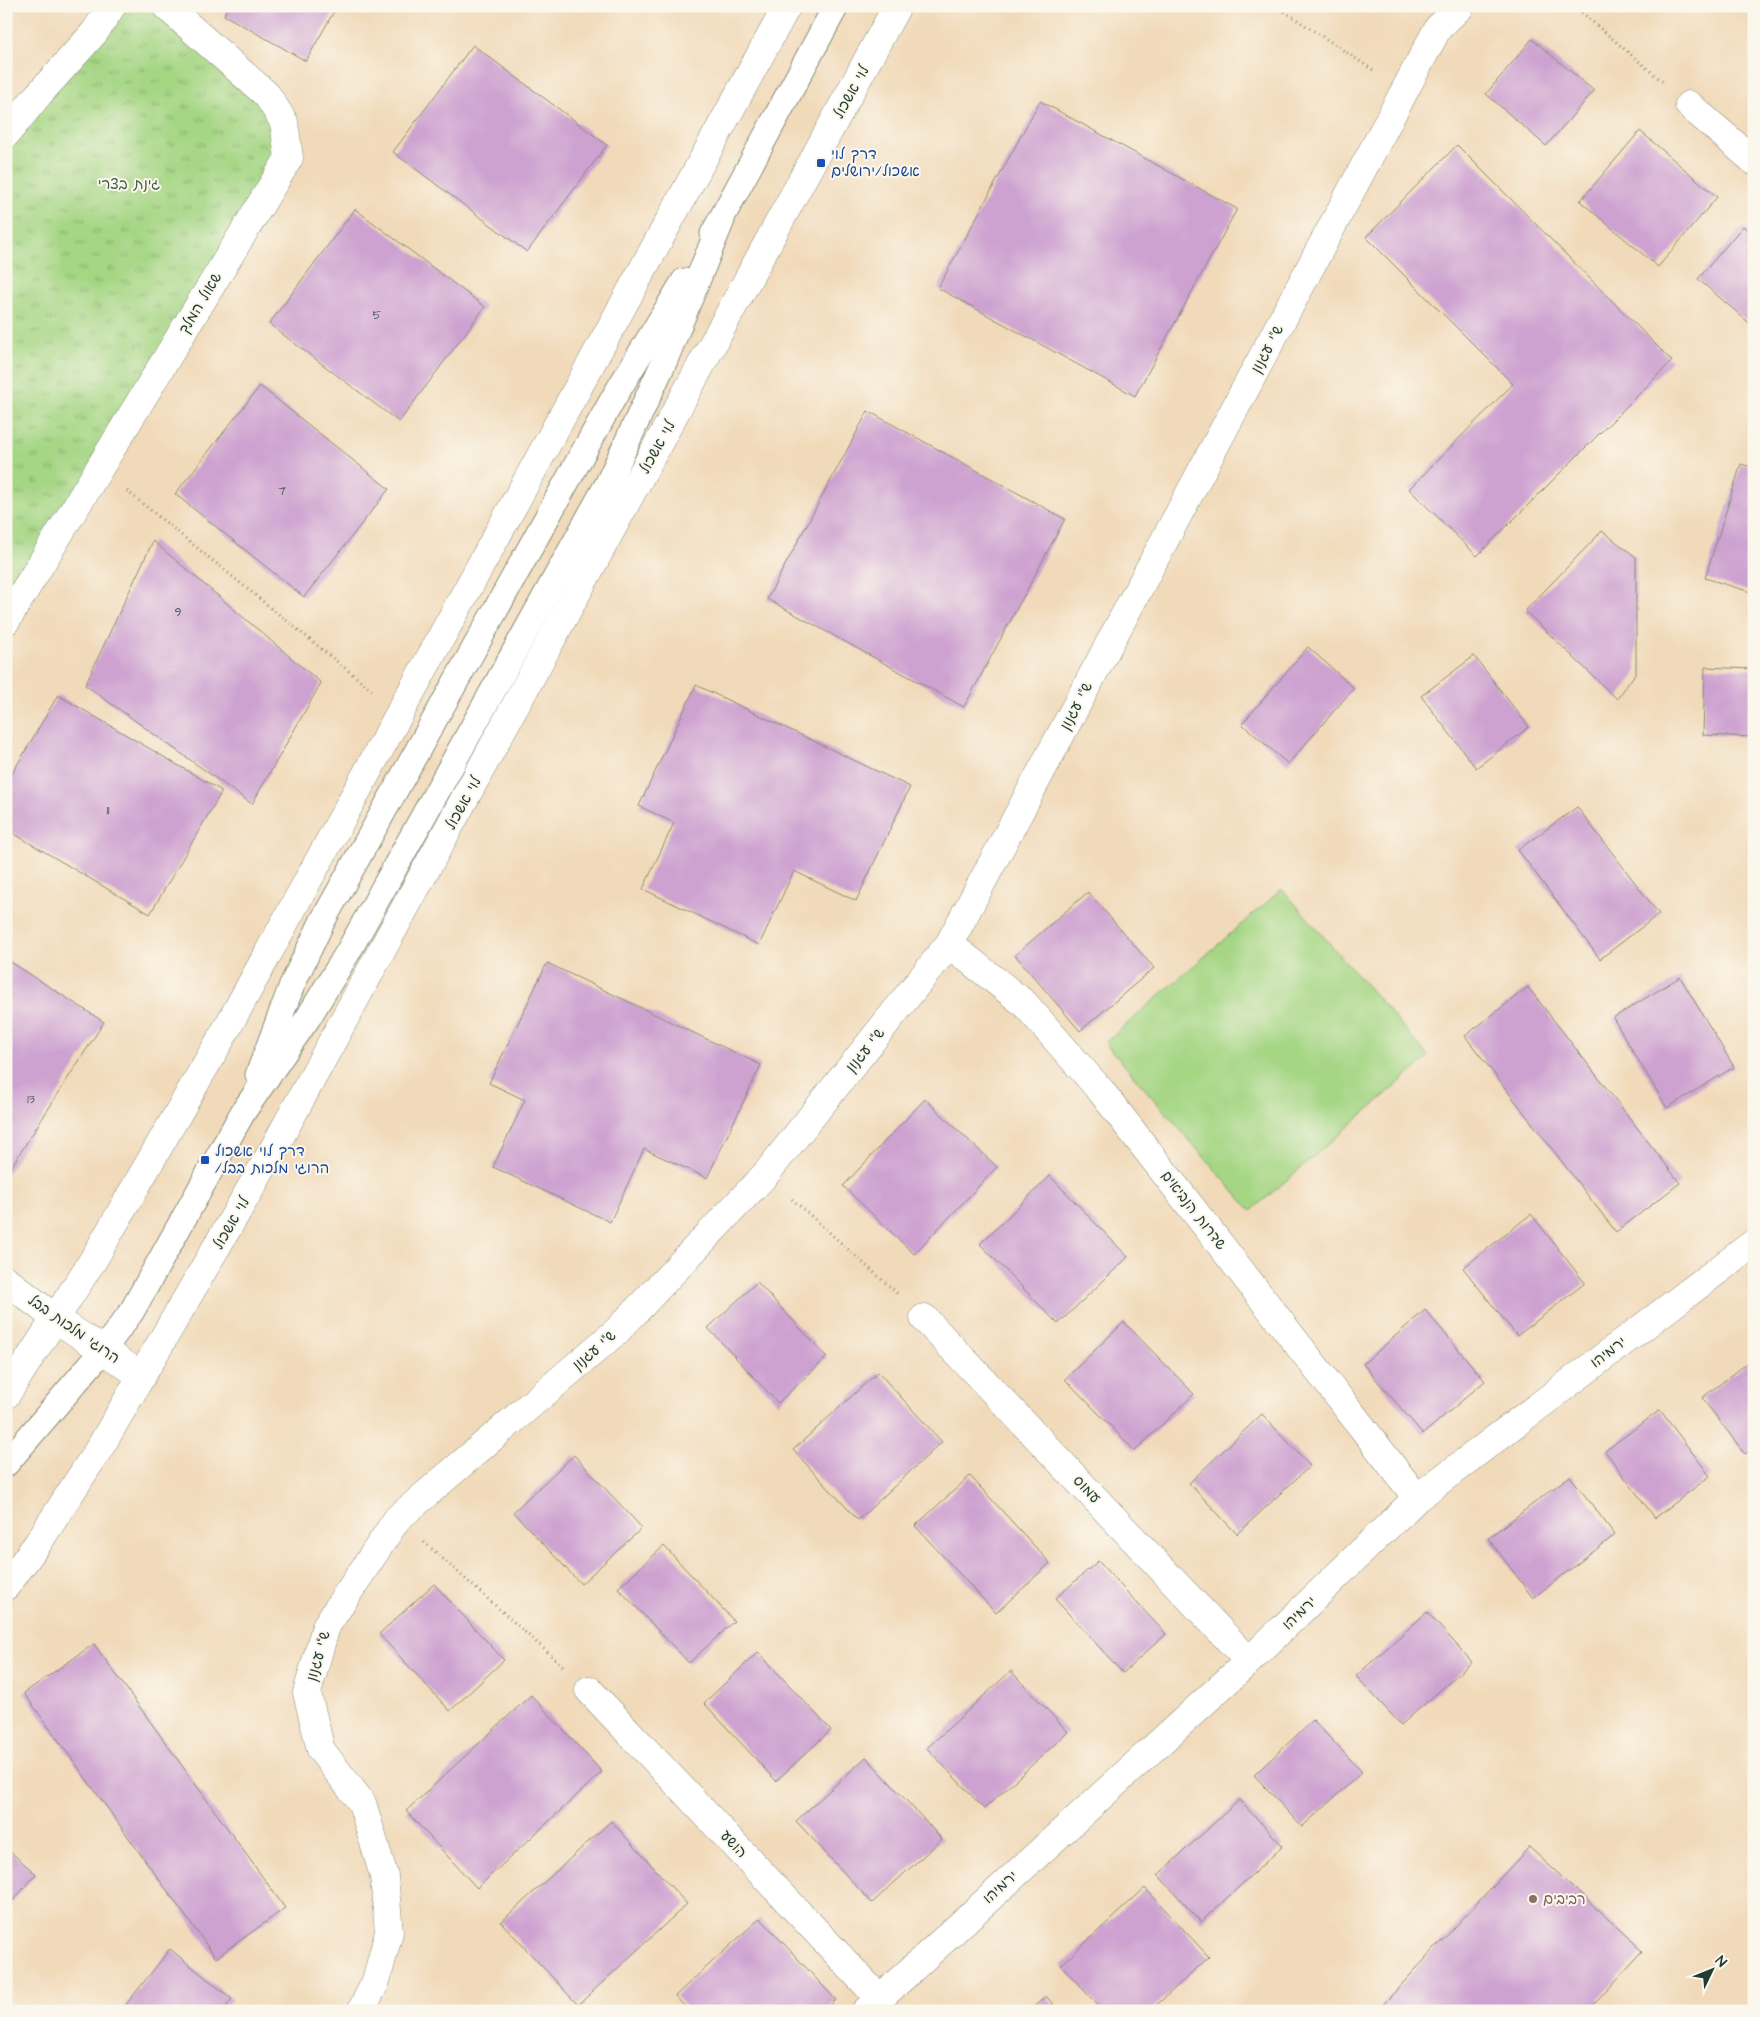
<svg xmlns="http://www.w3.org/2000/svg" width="1760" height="2017" viewBox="0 0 1760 2017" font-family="'Architects Daughter','Playpen Sans Hebrew',sans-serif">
	<defs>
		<pattern id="park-tufts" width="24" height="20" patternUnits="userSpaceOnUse" patternTransform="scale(1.25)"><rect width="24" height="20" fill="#a5d684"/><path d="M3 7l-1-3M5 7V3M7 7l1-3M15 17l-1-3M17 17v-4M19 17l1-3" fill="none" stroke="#86af6d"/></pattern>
	</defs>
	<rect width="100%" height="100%" fill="#fbf7ec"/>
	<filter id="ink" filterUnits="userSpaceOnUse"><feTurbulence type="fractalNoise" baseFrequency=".02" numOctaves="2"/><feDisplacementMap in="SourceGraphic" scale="10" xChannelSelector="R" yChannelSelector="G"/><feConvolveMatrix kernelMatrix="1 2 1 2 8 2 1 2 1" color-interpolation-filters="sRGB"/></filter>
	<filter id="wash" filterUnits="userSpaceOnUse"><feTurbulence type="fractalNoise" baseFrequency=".0096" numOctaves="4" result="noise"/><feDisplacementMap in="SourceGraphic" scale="20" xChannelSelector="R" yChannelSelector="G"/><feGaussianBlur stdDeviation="1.12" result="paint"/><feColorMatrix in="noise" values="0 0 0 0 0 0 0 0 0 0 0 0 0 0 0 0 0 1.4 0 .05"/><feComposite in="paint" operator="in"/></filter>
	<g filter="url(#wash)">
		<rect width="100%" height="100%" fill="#f1daba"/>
		<path fill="url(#park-tufts)" stroke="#628a5c" d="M 125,6 L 166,6 L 267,95 L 276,178 L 6,621 L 6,137 Z"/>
		<path fill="#a5d684" stroke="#628a5c" d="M 1282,889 L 1429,1057 L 1251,1211 L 1105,1043 Z"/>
		<g id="blocks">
			<path fill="#cda1d0" d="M 228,6 L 337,6 L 306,61 L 224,15 Z
				M 1532,39 L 1594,91 L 1546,146 L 1486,94 Z
				M 473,45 L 607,145 L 527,252 L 393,152 Z
				M 1040,101 L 1237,209 L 1135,396 L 938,288 Z
				M 1640,131 L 1717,197 L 1658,267 L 1580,201 Z
				M 1457,145 L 1672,361 L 1477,556 L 1409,489 L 1513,384 L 1366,237 Z
				M 355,209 L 485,307 L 399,422 L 269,324 Z
				M 1743,226 L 1754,235 L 1754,327 L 1698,279 Z
				M 260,386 L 389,489 L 304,597 L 175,494 Z
				M 868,411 L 1065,519 L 964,707 L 767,599 Z
				M 1741,464 L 1754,468 L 1754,593 L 1705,578 Z
				M 1602,531 L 1636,557 L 1636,673 L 1617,699 L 1525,611 Z
				M 153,541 L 321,683 L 252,804 L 85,685 Z
				M 1308,647 L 1354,688 L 1288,764 L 1242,724 Z
				M 1474,656 L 1529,727 L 1476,768 L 1421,696 Z
				M 1705,667 L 1754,669 L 1754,737 L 1703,735 Z
				M 696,685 L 910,787 L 856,901 L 794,871 L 759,945 L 643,889 L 674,823 L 639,806 Z
				M 58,695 L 222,791 L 150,914 L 6,829 L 6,784 Z
				M 1577,807 L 1659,914 L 1600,959 L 1518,850 Z
				M 1088,892 L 1154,968 L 1080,1031 L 1015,955 Z
				M 6,959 L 104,1022 L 6,1175 Z
				M 547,963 L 761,1065 L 707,1178 L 644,1149 L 610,1222 L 493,1167 L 525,1100 L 489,1083 Z
				M 1680,977 L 1734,1067 L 1667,1108 L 1613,1018 Z
				M 1528,987 L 1680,1183 L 1616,1232 L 1465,1036 Z
				M 925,1099 L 997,1167 L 914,1254 L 843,1186 Z
				M 1050,1176 L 1128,1257 L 1058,1324 L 980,1244 Z
				M 1531,1214 L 1585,1283 L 1517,1336 L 1463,1268 Z
				M 757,1282 L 827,1357 L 778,1403 L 708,1328 Z
				M 1425,1310 L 1485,1381 L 1423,1434 L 1363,1364 Z
				M 1124,1322 L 1194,1394 L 1135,1451 L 1065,1379 Z
				M 1754,1358 L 1754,1448 L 1745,1454 L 1702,1398 Z
				M 878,1372 L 942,1442 L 858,1520 L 793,1450 Z
				M 1660,1410 L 1710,1476 L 1655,1518 L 1605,1451 Z
				M 1262,1414 L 1310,1466 L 1237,1534 L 1189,1483 Z
				M 574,1455 L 642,1528 L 581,1584 L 513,1512 Z
				M 970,1476 L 1050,1563 L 996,1613 L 915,1526 Z
				M 1570,1476 L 1615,1535 L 1533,1598 L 1488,1538 Z
				M 664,1546 L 734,1621 L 689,1663 L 618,1588 Z
				M 1098,1561 L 1166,1634 L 1123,1673 L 1055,1599 Z
				M 434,1584 L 504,1660 L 450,1711 L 379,1634 Z
				M 1427,1612 L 1472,1662 L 1401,1725 L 1356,1676 Z
				M 94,1644 L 285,1908 L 216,1958 L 24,1693 Z
				M 758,1652 L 831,1730 L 776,1781 L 704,1703 Z
				M 1011,1671 L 1068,1732 L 984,1809 L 927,1748 Z
				M 531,1695 L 602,1772 L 477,1888 L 406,1811 Z
				M 1313,1720 L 1362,1772 L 1302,1827 L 1254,1775 Z
				M 866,1757 L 942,1839 L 872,1903 L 796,1821 Z
				M 1239,1800 L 1283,1846 L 1201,1922 L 1158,1875 Z
				M 611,1821 L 687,1904 L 578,2005 L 501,1922 Z
				M 1529,1847 L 1643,1951 L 1588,2011 L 1377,2011 Z
				M 6,1848 L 36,1874 L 6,1909 Z
				M 1145,1888 L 1209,1957 L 1150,2011 L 1103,2011 L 1061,1965 Z
				M 760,1918 L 836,2000 L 825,2011 L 689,2011 L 675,1996 Z
				M 170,1949 L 232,1999 L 223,2011 L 121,2011 Z
				M 1046,1996 L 1059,2011 L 1029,2011 Z"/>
		</g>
	</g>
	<g filter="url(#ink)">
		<use href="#blocks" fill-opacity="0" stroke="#888c77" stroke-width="1"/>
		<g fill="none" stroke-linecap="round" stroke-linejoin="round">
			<defs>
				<path id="lane" d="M 713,234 L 836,6
					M 258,1075 L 292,985 L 322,922 L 614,397 L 684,281
					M 6,1464 L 103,1350 L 132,1311 L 243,1112 L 308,1018 L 348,952 L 608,483 L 665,360 L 722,220"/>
				<path id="street" d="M 1689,105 L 1754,161
					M 6,134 L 39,94 L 94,33 L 112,6
					M 6,621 L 289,158 L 284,122 L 267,95 L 166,6
					M 949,944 L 1025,1004 L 1101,1091 L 1417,1498
					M 6,1280 L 56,1319 L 142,1376
					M 924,1318 L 1249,1661
					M 589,1690 L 879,1998
					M 361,2011 L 376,1981 L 389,1932 L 384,1876 L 362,1803 L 321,1750 L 307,1693 L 326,1626 L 397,1519 L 617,1331 L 765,1175 L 949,944 L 1438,28 L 1461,6
					M 866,2011 L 1249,1661 L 1417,1498 L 1754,1243"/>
				<path id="secondary" d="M 6,1395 L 95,1257 L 226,1030 L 787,6
					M 6,1586 L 38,1543 L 102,1444 L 274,1148 L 897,6"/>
			</defs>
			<use href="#lane" stroke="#888c77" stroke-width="27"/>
			<use href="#street" stroke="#888c77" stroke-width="29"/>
			<use href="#secondary" stroke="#888c77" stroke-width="29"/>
			<path stroke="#888c77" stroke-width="3" stroke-dasharray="1 4" stroke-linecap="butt" d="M 1276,6 L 1373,70
				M 1574,6 L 1663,82
				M 127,491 L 372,690
				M 792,1199 L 899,1295
				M 424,1542 L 563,1666"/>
			<use href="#lane" stroke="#fff" stroke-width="25"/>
			<use href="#street" stroke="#fff" stroke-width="28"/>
			<use href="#secondary" stroke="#fff" stroke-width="28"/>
		</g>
	</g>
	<g fill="#1a4fb4" stroke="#fbf7ec" stroke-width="2">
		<rect x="816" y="158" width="10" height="10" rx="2.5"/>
		<rect x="200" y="1155" width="10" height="10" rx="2.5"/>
	</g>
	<circle fill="#8d6e63" stroke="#fbf7ec" stroke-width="2" cx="1533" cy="1899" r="5"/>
	<g text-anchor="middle" stroke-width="4" stroke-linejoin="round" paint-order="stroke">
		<g font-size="12" fill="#4a565b">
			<text x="377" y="319">5</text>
			<text x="282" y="495">7</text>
			<text x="178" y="616">9</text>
			<text x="108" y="814">11</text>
			<text x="31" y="1103">13</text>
		</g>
		<g font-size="15" fill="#1f3d34" stroke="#fbf7ec">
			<text transform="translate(851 92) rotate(-61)" y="5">לוי אשכול</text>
			<text transform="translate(200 303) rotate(-59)" y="5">שאול המלך</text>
			<text transform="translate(1267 349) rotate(-62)" y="5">ש"י עגנון</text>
			<text transform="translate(657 447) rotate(-61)" y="5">לוי אשכול</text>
			<text transform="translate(1076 706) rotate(-62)" y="5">ש"י עגנון</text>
			<text transform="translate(463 803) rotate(-61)" y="5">לוי אשכול</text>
			<text transform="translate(865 1050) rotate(-51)" y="5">ש"י עגנון</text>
			<text transform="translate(1194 1210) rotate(52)" y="5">שדרות הנביאים</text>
			<text transform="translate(231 1223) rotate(-60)" y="5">לוי אשכול</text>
			<text transform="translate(74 1329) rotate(35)" y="5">הרוגי מלכות בבל</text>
			<text transform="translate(594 1350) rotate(-41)" y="5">ש"י עגנון</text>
			<text transform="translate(1608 1352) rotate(-37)" y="5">ירמיהו</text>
			<text transform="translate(1087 1489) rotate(46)" y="5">עמוס</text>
			<text transform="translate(1299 1613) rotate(-44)" y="5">ירמיהו</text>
			<text transform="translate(318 1656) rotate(-74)" y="5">ש"י עגנון</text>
			<text transform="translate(734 1844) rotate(47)" y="5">הושע</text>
			<text transform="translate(1000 1887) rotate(-42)" y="5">ירמיהו</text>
		</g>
		<g font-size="15" fill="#164399" stroke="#fbf7ec" text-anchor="start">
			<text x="831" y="159">דרך לוי<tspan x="831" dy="17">אשכול/ירושלים</tspan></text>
			<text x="215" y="1156">דרך לוי אשכול<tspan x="215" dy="17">/הרוגי מלכות בבל</tspan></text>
		</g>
		<g font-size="15" fill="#3a5c44" stroke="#fbf7ec">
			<text x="129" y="189">גינת בצרי</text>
		</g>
		<g font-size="15" fill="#785e54" stroke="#fbf7ec" text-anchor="start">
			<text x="1543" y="1904">רביבים</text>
		</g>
	</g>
	<rect width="1760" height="2017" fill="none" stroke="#fbf7ec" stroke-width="25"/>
	<g transform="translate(1712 1970) rotate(47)" stroke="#fbf7ec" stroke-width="4" paint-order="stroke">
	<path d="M0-4L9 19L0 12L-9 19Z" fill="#1f3d34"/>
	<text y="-8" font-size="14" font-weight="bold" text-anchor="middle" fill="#1f3d34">N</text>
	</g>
</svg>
